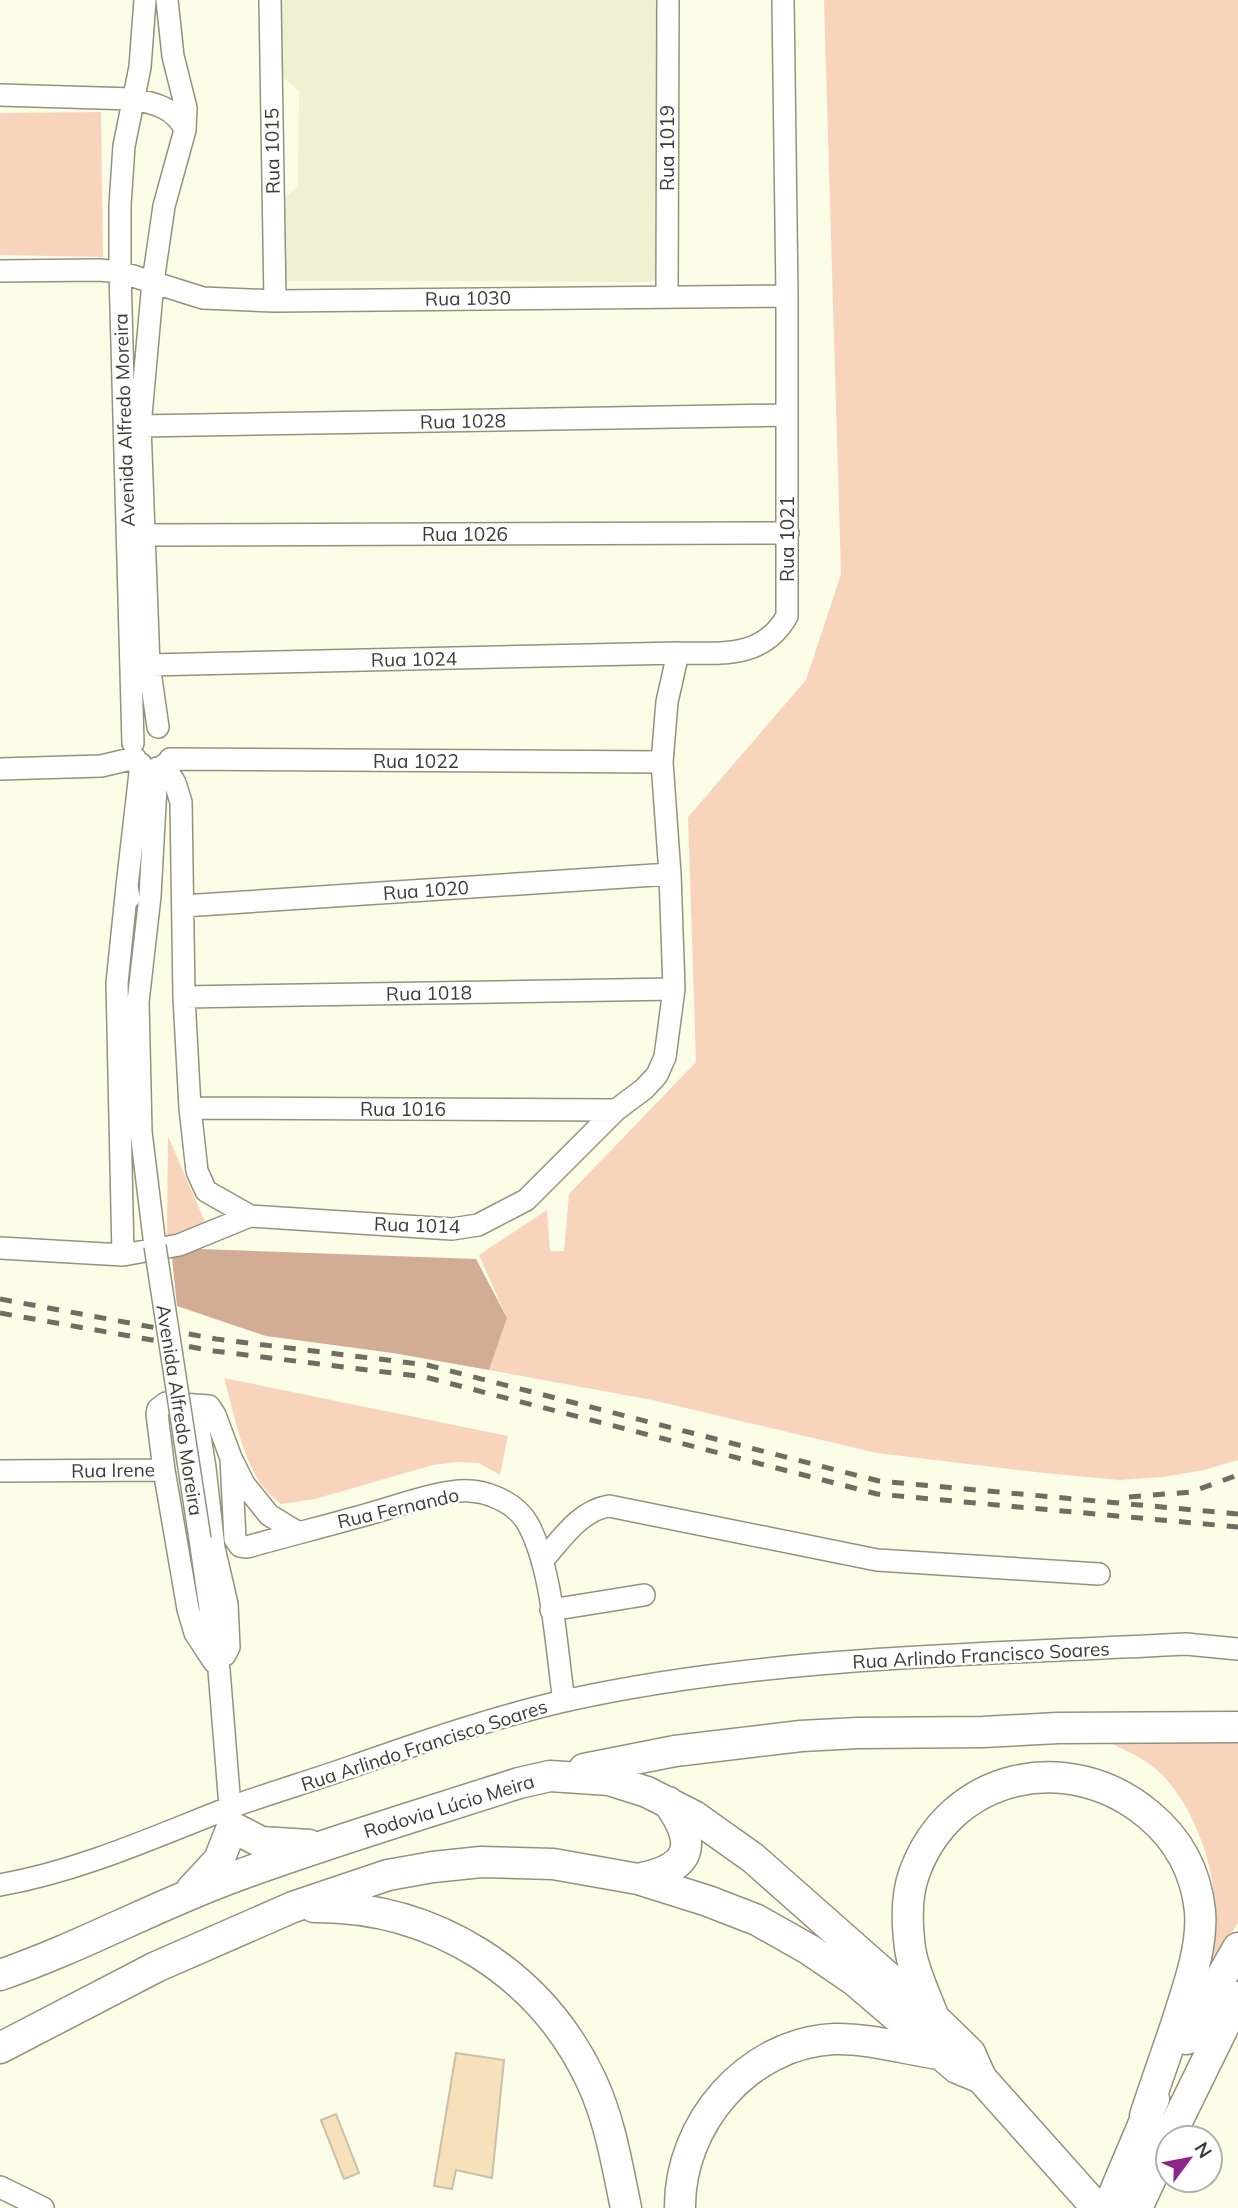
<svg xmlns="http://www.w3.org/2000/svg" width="1238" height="2208" viewBox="0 0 1238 2208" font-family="Mulish,sans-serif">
	<rect width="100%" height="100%" fill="#fcfde6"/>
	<path fill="#eff1d2" d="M 280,0 L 659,0 L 657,279 L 648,282 L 284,281 L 282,200 L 298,186 L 299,91 L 281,76 Z"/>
	<path fill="#f9d4bc" d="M 824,0 L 1238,0 L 1238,1460 L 1204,1470 L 1163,1477 L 1119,1480 L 1044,1473 L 877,1453 L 652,1400 L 489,1370 L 507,1318 L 479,1255 L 547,1210 L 550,1251 L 564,1251 L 569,1194 L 696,1062 L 688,817 L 806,680 L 841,574 Z
		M 101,112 L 103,257 L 0,255 L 0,113 Z
		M 168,1136 L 208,1229 L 167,1236 Z
		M 224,1378 L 508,1436 L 500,1475 L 479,1463 L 456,1462 L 433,1465 L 315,1499 L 281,1504 C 275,1499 269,1494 264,1488 C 242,1460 234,1412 224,1378 Z
		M 1089,1734 L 1238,1734 L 1238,1923 L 1199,1978 C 1204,1963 1210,1947 1213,1931 C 1222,1880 1195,1803 1156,1769 C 1137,1753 1111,1744 1089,1734 Z"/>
	<path fill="#d2ac94" d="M 171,1248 L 476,1259 L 507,1318 L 489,1370 L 393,1353 L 266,1336 L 177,1306 Z"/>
	<path fill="#f7e1ba" stroke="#cabfab" stroke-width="2" d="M 456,2053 L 504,2060 L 492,2178 L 456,2170 L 452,2189 L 434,2186 Z
		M 336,2114 L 359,2173 L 344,2179 L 321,2120 Z"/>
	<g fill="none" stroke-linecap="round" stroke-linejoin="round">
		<defs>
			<path id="minor" d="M 270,0 L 275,301
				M 0,95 L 133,99 C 154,103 176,108 185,130
				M 0,271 L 99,270 L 120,272 L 203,298 L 275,301 L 787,296
				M 667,295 L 668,0
				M 140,426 L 786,415
				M 143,535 L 788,533
				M 149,665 L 678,653
				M 158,727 L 149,665 L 140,426 L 153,282 L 164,206 L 185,130 L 186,108 L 173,56 L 167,0
				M 133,743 L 120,272 L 120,205 L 124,146 L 140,67 L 145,0
				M 170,759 L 662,762
				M 164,765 L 175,783 L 181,802 L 184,997 L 190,1108 L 197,1171 L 206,1191 L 250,1216
				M 0,769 L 101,766 L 135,758
				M 129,898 L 127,886 L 141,764
				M 183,906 L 670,874
				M 184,997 L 674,989
				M 190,1108 L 616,1110
				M 155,1246 L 141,1132 L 138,1002 L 150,896 L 157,768
				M 0,1248 L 123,1255 L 179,1245 L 250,1216 L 452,1229 L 478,1225 L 526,1200 L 616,1110 L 644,1089 L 657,1075 L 665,1057 L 674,989 L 670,874 L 662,762 L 667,702 L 678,653 C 722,653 763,659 787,616 L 787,296 L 783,0
				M 123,1255 L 117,983 L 127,886
				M 195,1405 L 205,1468 L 214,1548 L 227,1604 L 229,1647 L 225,1655
				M 231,1458 L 235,1539 L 240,1546 L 247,1547 C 286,1536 326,1526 365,1515 C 395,1507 428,1494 459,1491 C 484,1489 515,1501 528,1524 C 553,1570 556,1648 564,1701
				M 164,1470 L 188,1609 L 195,1633 L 214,1662
				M 0,1471 L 164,1470 L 157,1414 L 158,1409 L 166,1403 L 209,1406 L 215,1415 L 231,1458 L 244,1484 L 269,1515 L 297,1532
				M 200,1539 L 219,1670 L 231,1819
				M 542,1561 C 562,1539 579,1511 609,1506 L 877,1560 L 1099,1574
				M 551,1610 L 644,1595
				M 0,1885 C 79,1871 152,1838 226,1809 C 266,1794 308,1782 348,1768 C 419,1743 491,1718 564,1701 C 767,1656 979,1655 1186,1644 L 1238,1649
				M 0,2187 L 43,2208"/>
			<path id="highway" d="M 584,1769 L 675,1751 L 801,1736 L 858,1733 L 983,1732 L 1058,1728 L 1238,1727
				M 638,1879 C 691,1868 699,1846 668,1802
				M 192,1889 L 219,1860 L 232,1827 L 261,1842 L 309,1845
				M 314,1907 C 433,1906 540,1972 591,2080 C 610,2120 617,2165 626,2208
				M 0,1975 C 79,1948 153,1907 231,1878 C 325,1843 423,1814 519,1783 L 550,1776 L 609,1780 L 647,1792 L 694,1816 L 753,1858 L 933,2017 L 970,2053 L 981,2078 L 1097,2208
				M 932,2013 C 924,1992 913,1970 910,1948 C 907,1925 906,1896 914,1874 C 950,1772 1070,1748 1149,1815 C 1179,1840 1196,1872 1200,1911 C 1203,1949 1187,1989 1176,2025 C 1166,2055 1155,2085 1145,2116
				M 1186,2039 L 1238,1948
				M 0,2048 L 156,1967 L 293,1907 L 388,1875 L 433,1867 L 481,1862 L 553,1864 L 638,1879 L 708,1901 L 757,1920 L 810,1950 L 854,1980 L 957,2068 L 981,2078
				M 1169,2138 L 1238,1997
				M 680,2208 C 679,2124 748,2043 834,2039 C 867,2038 905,2049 939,2054
				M 1108,2208 L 1154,2099
				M 1137,2208 L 1168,2141"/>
		</defs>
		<use href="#minor" stroke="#92937e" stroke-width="24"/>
		<use href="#highway" stroke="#92937e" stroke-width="33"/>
		<use href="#minor" stroke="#fff" stroke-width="21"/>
		<use href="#highway" stroke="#fff" stroke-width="30"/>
		<path stroke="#6d6e61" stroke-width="5" stroke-dasharray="12 12" stroke-linecap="butt" d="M 0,1299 L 216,1339 L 427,1365 L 879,1481 L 1238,1514
			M 0,1313 L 214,1351 L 425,1377 L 877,1494 L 1238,1527
			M 1129,1497 L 1191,1492 L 1238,1475"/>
		<defs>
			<path id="minor-bridge" d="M 155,1246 L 200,1539"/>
		</defs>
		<use href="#minor-bridge" stroke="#92937e" stroke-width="24" stroke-linecap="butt"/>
		<use href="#minor-bridge" stroke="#fff" stroke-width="21"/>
	</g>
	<g text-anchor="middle" stroke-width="5" stroke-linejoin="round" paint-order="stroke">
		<g font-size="19" fill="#3c3d34" stroke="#fff">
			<text transform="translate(667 148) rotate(-90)" y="7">Rua 1019</text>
			<text transform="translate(272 151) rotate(-91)" y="7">Rua 1015</text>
			<text transform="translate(468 298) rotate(-1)" y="7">Rua 1030</text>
			<text transform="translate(124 420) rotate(-92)" y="7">Avenida Alfredo Moreira</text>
			<text transform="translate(463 421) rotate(-1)" y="7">Rua 1028</text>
			<text x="465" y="541">Rua 1026</text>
			<text transform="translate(787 539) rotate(-90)" y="7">Rua 1021</text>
			<text transform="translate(414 659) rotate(-1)" y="7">Rua 1024</text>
			<text x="416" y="768">Rua 1022</text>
			<text transform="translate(426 890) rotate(-4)" y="7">Rua 1020</text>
			<text transform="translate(429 993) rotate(-1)" y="7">Rua 1018</text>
			<text x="403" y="1116">Rua 1016</text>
			<text transform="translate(417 1225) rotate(2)" y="7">Rua 1014</text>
			<text transform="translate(180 1410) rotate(81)" y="7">Avenida Alfredo Moreira</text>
			<text transform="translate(113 1470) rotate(-1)" y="7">Rua Irene</text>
			<text transform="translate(398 1508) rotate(-13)" y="7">Rua Fernando</text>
			<text transform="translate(981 1655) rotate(-3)" y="7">Rua Arlindo Francisco Soares</text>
			<text transform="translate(424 1745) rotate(-18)" y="7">Rua Arlindo Francisco Soares</text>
			<text transform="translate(449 1806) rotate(-17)" y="7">Rodovia Lúcio Meira</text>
		</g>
	</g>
	<g transform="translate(1189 2159) rotate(58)"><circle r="33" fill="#ffffff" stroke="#b1b1ae" stroke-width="2"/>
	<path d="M0-5L12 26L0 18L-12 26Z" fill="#8f2589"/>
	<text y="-10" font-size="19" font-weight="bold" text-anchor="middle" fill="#3c3d34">N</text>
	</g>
</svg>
